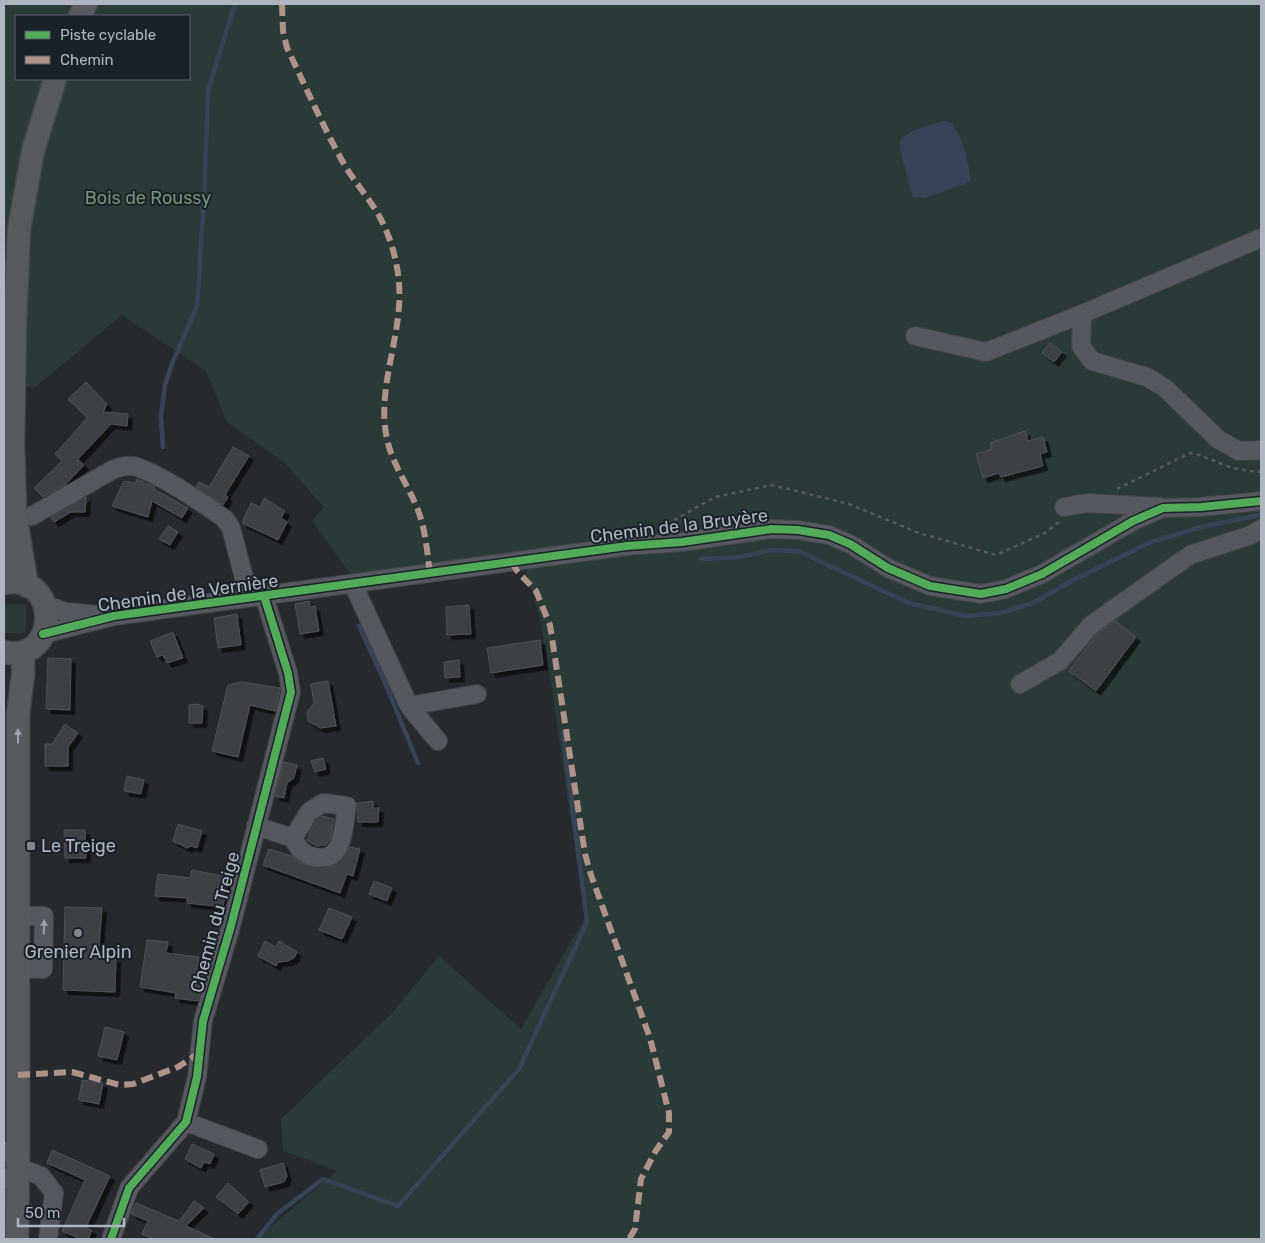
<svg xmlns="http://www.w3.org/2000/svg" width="1265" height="1243" viewBox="0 0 1265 1243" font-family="Rubik,sans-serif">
	<defs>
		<filter id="shadow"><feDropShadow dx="4.5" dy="4.5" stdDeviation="0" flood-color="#0009"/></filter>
	</defs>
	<rect width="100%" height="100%" fill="#262a2f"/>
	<path fill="#2a3a39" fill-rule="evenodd" d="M 4,4 L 1261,4 L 1261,1239 L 256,1239 L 337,1171 L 283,1151 L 281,1119 L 392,1013 L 439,956 L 521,1029 L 585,917 L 550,676 L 539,614 L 520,552 L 352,576 L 312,521 L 324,507 L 285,463 L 227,422 L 206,371 L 122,315 L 34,388 L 4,380 ZM 16,16 L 189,16 L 189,79 L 16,79 Z
		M 4,604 L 26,604 L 26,633 L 4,633 Z"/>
	<path fill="#374457" d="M 944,121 L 952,123 C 964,142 969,160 970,182 L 925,198 L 913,197 L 900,150 C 900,149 900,143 900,142 C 904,131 933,124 944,121 Z"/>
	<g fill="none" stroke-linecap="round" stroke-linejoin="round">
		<path stroke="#374457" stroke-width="4.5" d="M 163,447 L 161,417 L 165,385 L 172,364 L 197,306 L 204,200 L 208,90 L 235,4
			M 701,559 L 741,557 L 771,550 L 798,551 L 909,603 L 966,616 L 1000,613 L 1033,603 L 1075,579 L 1151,542 L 1205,526 L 1261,515
			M 359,626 L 383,678 L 418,763
			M 257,1239 L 277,1214 L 323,1179 L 398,1206 L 519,1069 L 587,922 L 563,732"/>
	</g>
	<path fill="#3d4044" stroke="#4e5257" filter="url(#shadow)" d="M 1050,343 L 1062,352 L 1054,362 L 1042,353 Z
		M 86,382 L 107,404 L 103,412 L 128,414 L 127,426 L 111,424 L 78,459 L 84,465 L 64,486 L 43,497 L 34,488 L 62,461 L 55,454 L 87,418 L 68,399 Z
		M 1025,431 L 1028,441 L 1043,437 L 1047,452 L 1040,454 L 1043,466 L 1001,477 L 999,473 L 983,478 L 976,454 L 992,449 L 990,443 Z
		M 233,447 L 249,456 L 225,495 L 228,497 L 223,505 L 196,487 L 199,482 L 209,487 Z
		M 137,479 L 155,487 L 154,489 L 188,508 L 182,518 L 152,501 L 148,517 L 112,506 L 124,481 L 136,483 Z
		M 86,497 L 85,512 L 71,512 L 54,522 L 51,517 Z
		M 264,498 L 285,511 L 281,518 L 287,522 L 278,540 L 242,523 L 251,503 L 260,507 Z
		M 168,526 L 178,532 L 170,545 L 159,539 Z
		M 309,601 L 310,607 L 315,606 L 319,631 L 300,634 L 295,604 Z
		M 469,605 L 471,634 L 447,635 L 446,607 Z
		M 237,614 L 241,645 L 218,648 L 214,618 Z
		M 1115,621 L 1136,637 L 1096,691 L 1069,671 L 1098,633 Z
		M 173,632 L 183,658 L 167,663 L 163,655 L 157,657 L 150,641 Z
		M 540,640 L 543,665 L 491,673 L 487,648 Z
		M 48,658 L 71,659 L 70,710 L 46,709 Z
		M 459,660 L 460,677 L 445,678 L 444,662 Z
		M 328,681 L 336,726 L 320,728 L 308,721 L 307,712 L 314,703 L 311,684 Z
		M 242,682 L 280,688 L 280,691 L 275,711 L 250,705 L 238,757 L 212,751 L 228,685 Z
		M 197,704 L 203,706 L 202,723 L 189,723 L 189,705 Z
		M 65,724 L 78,733 L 68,747 L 68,766 L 45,766 L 45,744 L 52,744 Z
		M 323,758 L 326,769 L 315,772 L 311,761 Z
		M 284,762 L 297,765 L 294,778 L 287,783 L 284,798 L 275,796 Z
		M 127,776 L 144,780 L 141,794 L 124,791 Z
		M 373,801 L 373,808 L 379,808 L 378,822 L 358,822 L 357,803 Z
		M 322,816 L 334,819 L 331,838 L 326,845 L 316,846 L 307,840 L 310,831 L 317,820 Z
		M 178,824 L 202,831 L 197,848 L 191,846 L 187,848 L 173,841 Z
		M 64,830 L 85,830 L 86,858 L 65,858 Z
		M 350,847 L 360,849 L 353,876 L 347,874 L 340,893 L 263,865 L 269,849 L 292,856 L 299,862 L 308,866 L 329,867 L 340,861 Z
		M 192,870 L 228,877 L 223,907 L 187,903 L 187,898 L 155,896 L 158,874 L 190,878 Z
		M 374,881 L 392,888 L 387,901 L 369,894 Z
		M 65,907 L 102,908 L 98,958 L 116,958 L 115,992 L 63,990 Z
		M 329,908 L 352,917 L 342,939 L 319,930 Z
		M 147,940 L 168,942 L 166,953 L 199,957 L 196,974 L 204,976 L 198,1001 L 175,998 L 176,993 L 140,987 Z
		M 265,941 L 276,947 L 279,941 L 297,952 L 294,958 L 288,961 L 278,962 L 276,966 L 258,956 Z
		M 105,1027 L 124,1032 L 117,1060 L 98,1056 Z
		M 82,1080 L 103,1083 L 99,1104 L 79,1100 Z
		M 192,1144 L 214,1154 L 210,1164 L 204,1162 L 201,1168 L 185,1159 Z
		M 52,1150 L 110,1176 L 86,1227 L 92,1230 L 88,1239 L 81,1239 L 62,1231 L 85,1180 L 47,1163 Z
		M 283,1163 L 287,1176 L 284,1182 L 265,1187 L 260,1170 Z
		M 228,1183 L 249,1202 L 238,1214 L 216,1197 Z
		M 194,1201 L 204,1208 L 186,1226 L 215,1239 L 153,1239 L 142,1234 L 148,1221 L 131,1214 L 136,1203 L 179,1221 Z"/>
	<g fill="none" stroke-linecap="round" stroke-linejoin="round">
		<defs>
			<path id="minor" d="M 1082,314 L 1081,346 L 1092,361 L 1147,377 L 1165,388 L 1219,440 L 1239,451 L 1261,450
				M 915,336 L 986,352 L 1082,314 L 1261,238
				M 1064,507 L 1088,503 L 1160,507
				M 32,516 L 114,469 C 121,467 129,464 137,467 C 161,475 203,503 225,519 L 231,528 L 249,597
				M 353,584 L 409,706 L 477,694
				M 45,605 L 66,612 L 99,615
				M 43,634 L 114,616 L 627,546 L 682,542 L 772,529 L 798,530 L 829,535 L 850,544 L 888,568 L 930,586 L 981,594 L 1006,589 L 1042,574 L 1133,521 L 1163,508 L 1201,507 L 1261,501
				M 1020,684 L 1060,661 L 1091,625 L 1190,555 L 1251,535 L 1261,529
				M 409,706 L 438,741
				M 256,826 L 293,838 C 298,848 303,855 315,857 C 345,862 343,827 347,806 L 323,803 L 309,812 L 293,838
				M 18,968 L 43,969 L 44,916 L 18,916
				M 186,1122 L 258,1149
				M 4,1152 L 5,1151
				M 18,1167 L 41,1176 L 54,1193 L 48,1239
				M 4,1178 L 5,1179
				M 111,1239 L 129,1188 L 186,1122 L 197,1077 L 203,1021 L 231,926 L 291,692 L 288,673 L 264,596"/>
			<path id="major" d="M 80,16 L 86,4
				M 4,564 L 12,525
				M 4,583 C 61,571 60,665 4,652
				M 27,586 L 15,514 L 13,444 L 15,324 L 19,229 L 33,151 L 55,79
				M 17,1239 L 18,1148 L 18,714 L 23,675 L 23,652"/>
		</defs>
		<use href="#minor" stroke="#424448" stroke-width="20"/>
		<use href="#major" stroke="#44474c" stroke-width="25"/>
		<path stroke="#55585c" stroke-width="2.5" stroke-dasharray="4 4" stroke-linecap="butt" d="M 1117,489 L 1190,453 C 1203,455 1213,461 1225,465 C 1237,470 1249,471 1261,472
			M 660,528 L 715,497 L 772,485 L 849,504 L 919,533 L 996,555 L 1045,533 L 1060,521"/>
		<use href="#minor" stroke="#55585e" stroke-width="18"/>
		<use href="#major" stroke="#575b60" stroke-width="22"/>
		<path stroke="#af9288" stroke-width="6" stroke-dasharray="12 6" stroke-linecap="butt" d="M 282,4 L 283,31 L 287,48 C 306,87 323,127 344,164 C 354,181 368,197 378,214 C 390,235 397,259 399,283 C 403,330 380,379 385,426 C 388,461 408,482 419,513 C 426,532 427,553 430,573
			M 512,562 L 517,571 L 536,591 L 550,625 L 585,854 L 591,875 L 650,1038 L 669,1113 L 669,1132 L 655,1152 L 641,1179 L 635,1229 L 629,1239
			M 18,1075 L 72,1072 L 120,1085 L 133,1084 L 178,1067 L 199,1053"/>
		<defs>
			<path id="cycleway" d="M 43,634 L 114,616 L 627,546 L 682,542 L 772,529 L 798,530 L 829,535 L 850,544 L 888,568 L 930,586 L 981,594 L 1006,589 L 1042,574 L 1133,521 L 1163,508 L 1201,507 L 1261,501
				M 111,1239 L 129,1188 L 186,1122 L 197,1077 L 203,1021 L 231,926 L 291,692 L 288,673 L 264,596"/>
		</defs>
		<use href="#cycleway" stroke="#1b2129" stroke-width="11"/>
		<use href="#cycleway" stroke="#51ab58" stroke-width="8"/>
	</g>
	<defs><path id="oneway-solid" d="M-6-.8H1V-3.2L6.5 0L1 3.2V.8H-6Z" transform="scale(1.25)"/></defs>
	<use fill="#9ea4ae" href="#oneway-solid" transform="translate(18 736) rotate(-90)"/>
	<use fill="#999ea8" href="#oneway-solid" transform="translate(44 927) rotate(-88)"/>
	<g fill="#80858e" stroke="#1b2129" stroke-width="2">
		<rect x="26" y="841" width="10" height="10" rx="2.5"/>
		<circle cx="78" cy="933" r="5"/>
	</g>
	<g text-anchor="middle" stroke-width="4" stroke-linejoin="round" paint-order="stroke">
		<g font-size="18" fill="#72947a" stroke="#1b2129">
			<text x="148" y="204">Bois de Roussy</text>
		</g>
		<g font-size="18" fill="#b0b6c1" stroke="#1b2129">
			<text transform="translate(679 526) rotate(-7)" y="6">Chemin de la Bruyère</text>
			<text transform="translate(188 593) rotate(-8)" y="6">Chemin de la Vernière</text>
			<text transform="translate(215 922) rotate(-75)" y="6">Chemin du Treige</text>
		</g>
		<g font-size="18" fill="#b0b6c1" stroke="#1b2129" text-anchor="start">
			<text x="41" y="852">Le Treige</text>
			<text x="78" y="958" text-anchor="middle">Grenier Alpin</text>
		</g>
	</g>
	<rect width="1265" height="1243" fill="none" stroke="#b0b6c1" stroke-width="10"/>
	<rect x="15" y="15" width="175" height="65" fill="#1b2129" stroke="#575d66"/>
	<rect x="25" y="31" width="25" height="8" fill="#51ab58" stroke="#575d66"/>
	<text x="60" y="40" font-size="15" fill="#b0b6c1">Piste cyclable</text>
	<rect x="25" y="56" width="25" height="8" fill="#af9288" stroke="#575d66"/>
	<text x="60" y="65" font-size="15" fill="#b0b6c1">Chemin</text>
	<path d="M18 1218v8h106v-8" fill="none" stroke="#b0b6c1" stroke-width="2.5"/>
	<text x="25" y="1218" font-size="15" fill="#b0b6c1" stroke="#1b2129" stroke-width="4" paint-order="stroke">50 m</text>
</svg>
